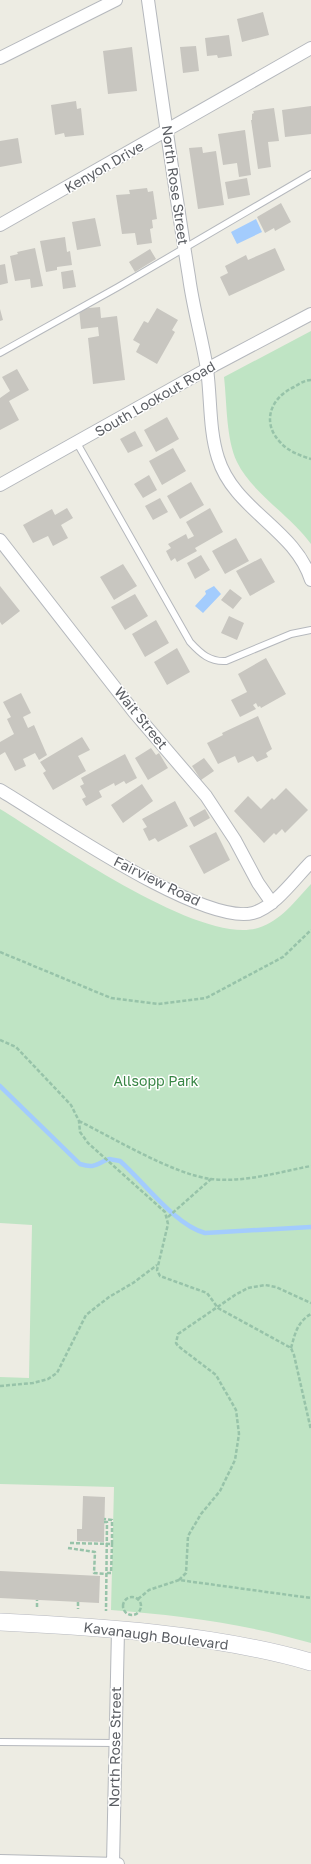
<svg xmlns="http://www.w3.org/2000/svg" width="311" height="1864" viewBox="0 0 311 1864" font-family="'Golos Text',sans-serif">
	<rect width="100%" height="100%" fill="#edece3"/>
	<path fill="#bfe4c4" d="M 311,331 L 311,544 C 290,515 252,493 237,462 C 226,439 227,403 224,377 Z
		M 0,809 C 51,840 200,946 258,928 C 281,921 295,901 311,884 L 311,1643 C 246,1624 178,1615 111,1610 L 114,1487 L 0,1484 L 0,1377 L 29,1378 L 32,1225 L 0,1223 Z"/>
	<path fill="#a3ccfd" d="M 256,219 L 262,232 L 237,244 L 231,232 Z
		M 214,586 L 221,594 L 203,613 L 195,606 L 206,594 L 205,591 Z"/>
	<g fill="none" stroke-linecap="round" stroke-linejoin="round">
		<path stroke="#a3ccfd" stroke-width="4.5" d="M 0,1086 L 80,1164 C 96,1169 95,1164 109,1159 L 120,1161 C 144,1182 175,1225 205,1233 L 311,1227"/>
	</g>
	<path fill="#c8c6c0" d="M 263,12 L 269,35 L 242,42 L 237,19 Z
		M 229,35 L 232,56 L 218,58 L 217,55 L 207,56 L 205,38 Z
		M 196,46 L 199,71 L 183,73 L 180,47 Z
		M 132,47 L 137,91 L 108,94 L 103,51 Z
		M 76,101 L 77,109 L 81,108 L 84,135 L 65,137 L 64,133 L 55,135 L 51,105 Z
		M 311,106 L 311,134 L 285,137 L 282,110 Z
		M 274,108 L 279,141 L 268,142 L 271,167 L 258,169 L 251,120 L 252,120 L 252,114 L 254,113 L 253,111 Z
		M 245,130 L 251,175 L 239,177 L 237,163 L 223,165 L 218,134 Z
		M 18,138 L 22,163 L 0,167 L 0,141 Z
		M 202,147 L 203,153 L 216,151 L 224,205 L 198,209 L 189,148 Z
		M 247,178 L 250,195 L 228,199 L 225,182 Z
		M 147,188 L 148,192 L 153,191 L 157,219 L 152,220 L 153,228 L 150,229 L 152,243 L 137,245 L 135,233 L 122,234 L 116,195 L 130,194 L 129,190 Z
		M 281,203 L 291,222 L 275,231 L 274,228 L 265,233 L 257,217 Z
		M 95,218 L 101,246 L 77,250 L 72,222 Z
		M 65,237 L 67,252 L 70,251 L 72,265 L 57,267 L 57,270 L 46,272 L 40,241 Z
		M 35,248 L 43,286 L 31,288 L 30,279 L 15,281 L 10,256 L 18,254 L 17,252 Z
		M 275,248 L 285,270 L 229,296 L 220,277 L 228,273 L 225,266 L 246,255 L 248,260 Z
		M 150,249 L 156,259 L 135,272 L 129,262 Z
		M 5,264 L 8,283 L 0,285 L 0,265 Z
		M 73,270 L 76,287 L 63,289 L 61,272 Z
		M 100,307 L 101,318 L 117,316 L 125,380 L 93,384 L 88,338 L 99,336 L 98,327 L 81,329 L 79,309 Z
		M 157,308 L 178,320 L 172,330 L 175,332 L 157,364 L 136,352 L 140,344 L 133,340 L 144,321 L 148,323 Z
		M 0,309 L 3,320 L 0,321 Z
		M 17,369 L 29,390 L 9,401 L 19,420 L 0,430 L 0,398 L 10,391 L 2,377 Z
		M 167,417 L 179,439 L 156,452 L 144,430 Z
		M 135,431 L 143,446 L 128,453 L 120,439 Z
		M 173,448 L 186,471 L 162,485 L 149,461 Z
		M 149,475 L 157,490 L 143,498 L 134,484 Z
		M 191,482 L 204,505 L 180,519 L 167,496 Z
		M 160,498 L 168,512 L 153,520 L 145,506 Z
		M 67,508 L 73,518 L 61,525 L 68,538 L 53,546 L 48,536 L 33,543 L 23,525 L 52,509 L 55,515 Z
		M 210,508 L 223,532 L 195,548 L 197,551 L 177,562 L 175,558 L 171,561 L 166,551 L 171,548 L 168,544 L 186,534 L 188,539 L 194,536 L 186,522 Z
		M 236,538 L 249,561 L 225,574 L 212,551 Z
		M 201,555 L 210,570 L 195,579 L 187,563 Z
		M 261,558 L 275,582 L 250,596 L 236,571 Z
		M 123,564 L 137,586 L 114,600 L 100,577 Z
		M 0,586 L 20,611 L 2,625 L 0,622 Z
		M 230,589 L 242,598 L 233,609 L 221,600 Z
		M 135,594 L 148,616 L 125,630 L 111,607 Z
		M 229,616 L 244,623 L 237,640 L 221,633 Z
		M 156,620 L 169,643 L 145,657 L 132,634 Z
		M 177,648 L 190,672 L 167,685 L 154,662 Z
		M 266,658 L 286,694 L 261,708 L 260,706 L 258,707 L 256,703 L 253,705 L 256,709 L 240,717 L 231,700 L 247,692 L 238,674 Z
		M 21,693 L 31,713 L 23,717 L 28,728 L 34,725 L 47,755 L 39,760 L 35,753 L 23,759 L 26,766 L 15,771 L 5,752 L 0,755 L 0,742 L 14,734 L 7,719 L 11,717 L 3,702 Z
		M 258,716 L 272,749 L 266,753 L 268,757 L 257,762 L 253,756 L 238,763 L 235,756 L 218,764 L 207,743 L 223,735 L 222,733 Z
		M 82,737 L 90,750 L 78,756 L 86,771 L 53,790 L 43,773 L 46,771 L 40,762 Z
		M 151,748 L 156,755 L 159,753 L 168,768 L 148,780 L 135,758 Z
		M 125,754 L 137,778 L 126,784 L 124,781 L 115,786 L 114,783 L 99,791 L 102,797 L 86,806 L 82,799 L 86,797 L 80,786 L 84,784 L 81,778 Z
		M 204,758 L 214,771 L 201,780 L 192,766 Z
		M 142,784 L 153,801 L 123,823 L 111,805 Z
		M 286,788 L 308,810 L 285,833 L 282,829 L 276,835 L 274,833 L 264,843 L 234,811 L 248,796 L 261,809 L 272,798 L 274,800 Z
		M 175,801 L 188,826 L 158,842 L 155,838 L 149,841 L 143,829 L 147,827 L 142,819 Z
		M 205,809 L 210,818 L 194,827 L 189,818 Z
		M 216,832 L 230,860 L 204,874 L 189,846 Z
		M 83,1496 L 105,1497 L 104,1542 L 77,1541 L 77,1529 L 82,1529 Z
		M 0,1571 L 100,1576 L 99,1603 L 0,1598 Z"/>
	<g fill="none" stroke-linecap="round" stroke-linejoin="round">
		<defs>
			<path id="lane" d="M 0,353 L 118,287 L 311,174
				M 77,443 L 190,642 C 201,654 210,662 226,661 L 291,634 L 311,630
				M 0,1742 L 115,1743"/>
			<path id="street" d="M 148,0 C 161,92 174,185 189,277 C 193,308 202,338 207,369 C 211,398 209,430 218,458 C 234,510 295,529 311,580
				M 0,58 L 116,0
				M 0,225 L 311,48
				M 0,485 L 207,369 L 311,314
				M 0,540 L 134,712 L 206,796 L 235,840 L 258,883 L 272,903
				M 0,790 C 48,818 201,926 253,913 C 275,907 295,878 311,862
				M 0,1861 L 118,1864
				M 113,1864 L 118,1630"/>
			<path id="secondary" d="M 0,1622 C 101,1627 214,1634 311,1662"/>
		</defs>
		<use href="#lane" stroke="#b5b8bd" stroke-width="8"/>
		<use href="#street" stroke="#b5b8bd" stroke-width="14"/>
		<use href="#secondary" stroke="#b6b8bf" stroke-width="18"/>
		<path stroke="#97c3a9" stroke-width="2.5" stroke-dasharray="4 2" stroke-linecap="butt" d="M 311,380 C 305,380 299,384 294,387 C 270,398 261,423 281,443 C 288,451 301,456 311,459
			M 0,952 L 111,998 L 158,1004 L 206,998 L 283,957 L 311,930
			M 0,1040 L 16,1047 L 71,1105 L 79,1121 L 80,1132 L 88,1143 L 165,1212 L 168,1224 L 157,1270 L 160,1276 L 207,1293 L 218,1308 L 291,1348 L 294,1355 L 311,1430
			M 79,1121 C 115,1139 173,1174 211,1179 C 244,1183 279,1172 311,1166
			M 168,1217 L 211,1179
			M 291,1348 C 295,1334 297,1322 311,1314
			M 0,1386 L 33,1383 L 48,1379 L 57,1373 L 86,1315 L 109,1297 L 133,1283 L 157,1265
			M 70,1543 L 112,1544 L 112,1520 L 104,1519
			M 68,1548 L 95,1552 L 94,1573 L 107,1574
			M 107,1573 L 111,1573 L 112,1544
			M 179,1580 L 186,1573 L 188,1536 L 201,1514 L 220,1491 L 235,1460 L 239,1434 L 236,1410 L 216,1375 L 178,1346 L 176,1343 L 178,1334 L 235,1295 L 248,1288 L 265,1285 L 276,1287 L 311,1303
			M123 1606a9 9 0 1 1 18 0a9 9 0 1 1-18 0Z
			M 138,1599 L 149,1590 L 179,1580 L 311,1598
			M 78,1602 L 78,1609
			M 37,1607 L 37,1600"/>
		<use href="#lane" stroke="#fff" stroke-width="6"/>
		<use href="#street" stroke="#fff" stroke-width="12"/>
		<use href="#secondary" stroke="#fff" stroke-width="17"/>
		<path stroke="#97c3a9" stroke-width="2.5" stroke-dasharray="4 2" stroke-linecap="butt" d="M 104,1522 L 107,1522 L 106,1611"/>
	</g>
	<g text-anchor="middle" stroke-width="3" stroke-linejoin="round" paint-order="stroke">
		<g font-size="14" fill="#5b5e63" stroke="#fff">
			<text transform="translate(104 167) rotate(-30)" y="5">Kenyon Drive</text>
			<text transform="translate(175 185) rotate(82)" y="5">North Rose Street</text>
			<text transform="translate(155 399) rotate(-30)" y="5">South Lookout Road</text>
			<text transform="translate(141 718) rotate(51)" y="5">Wait Street</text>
			<text transform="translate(157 881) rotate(26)" y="5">Fairview Road</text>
			<text transform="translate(156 1636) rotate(7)" y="5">Kavanaugh Boulevard</text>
			<text transform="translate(115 1747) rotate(-89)" y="5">North Rose Street</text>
		</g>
		<g font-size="14" fill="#378544" stroke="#fff">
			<text x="156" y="1086">Allsopp Park</text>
		</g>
	</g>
</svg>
